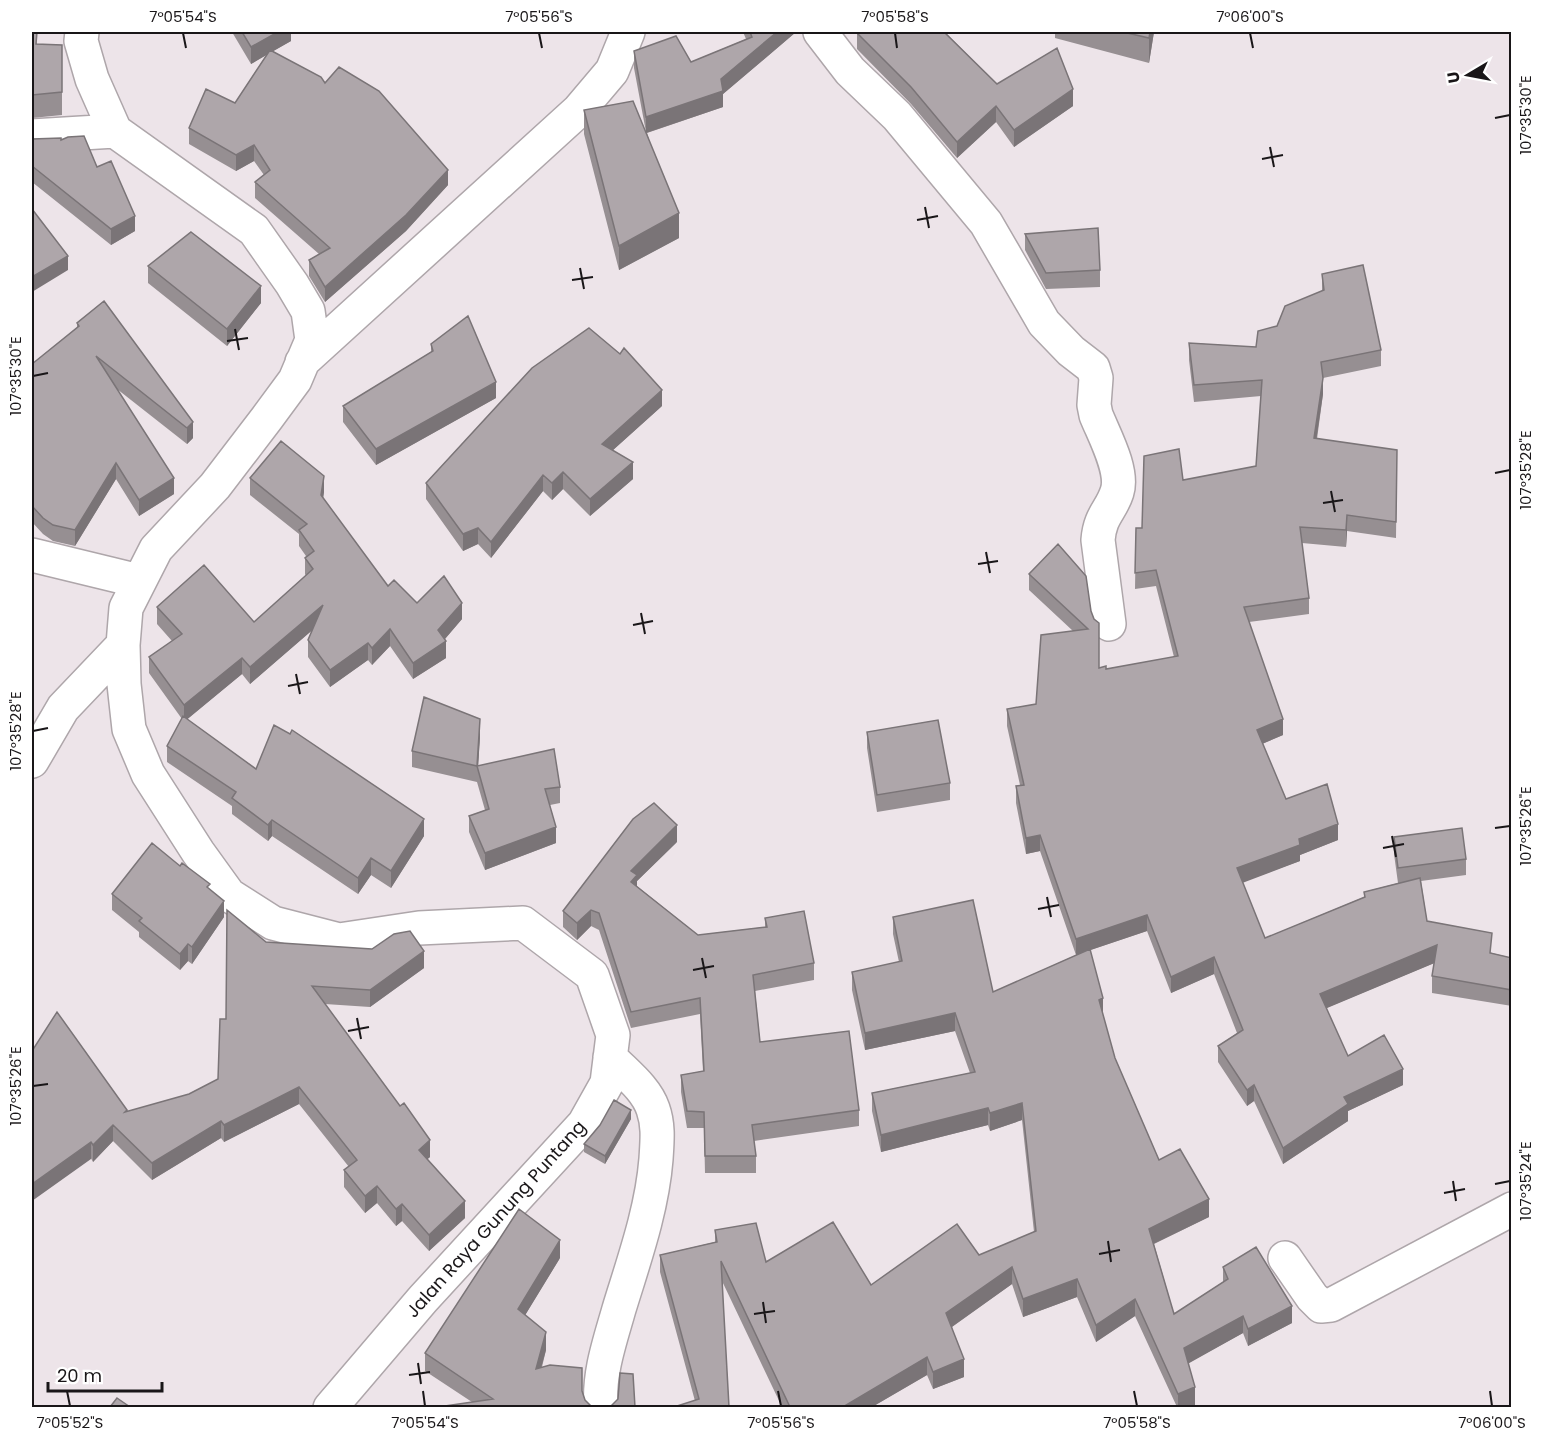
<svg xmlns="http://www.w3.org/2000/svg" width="1543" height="1439" viewBox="0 0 1543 1439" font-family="Poppins,sans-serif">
	<rect width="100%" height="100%" fill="#ede4e9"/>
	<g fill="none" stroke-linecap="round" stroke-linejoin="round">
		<defs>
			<path id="minor" d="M 82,32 L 81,41 L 92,79 L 115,131 L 254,230 L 292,284 L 308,311 L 312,340 L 295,380 L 267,418 L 215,486 L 156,549 L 126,608 L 123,645 L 124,684 L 129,729 L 148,774 L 198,852 L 229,895 L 273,923 L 339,940 L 419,928 L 523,923 L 592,975 L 613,1035 L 607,1083 L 584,1124 L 423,1299 L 330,1408
				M 820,32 L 850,71 L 897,116 L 986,223 L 1044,323 L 1071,351 L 1093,368 L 1096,378 L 1094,405 L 1096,415 C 1104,435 1124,471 1117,492 C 1111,511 1100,515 1098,540 L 1109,624
				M 32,136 L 115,131
				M 302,362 L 579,110 L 612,71 L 628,32
				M 32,555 L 139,581
				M 32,761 L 63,708 L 123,645
				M 1285,1258 L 1312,1297 L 1321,1306 L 1331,1305 L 1512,1209
				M 601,1408 C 598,1374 610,1341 619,1309 C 634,1260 652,1210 656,1159 C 657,1142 659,1126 653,1109 C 646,1088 625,1073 610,1057"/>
		</defs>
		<use href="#minor" stroke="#aea6aa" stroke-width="36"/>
		<use href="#minor" stroke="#fff" stroke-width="33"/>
	</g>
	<path fill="#968f92" d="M 32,32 L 37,44 L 62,45 L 62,115 L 32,118 Z
		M 232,32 L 291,32 L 291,41 L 273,51 L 325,83 L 448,185 L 406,231 L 325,302 L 309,276 L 309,260 L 319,254 L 255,198 L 255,182 L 264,175 L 254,161 L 236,171 L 189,144 L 189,128 L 235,103 L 267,54 L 251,64 Z
		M 743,32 L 796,32 L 723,94 L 723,107 L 647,133 L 679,238 L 619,270 L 584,134 L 584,110 L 646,132 L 634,68 L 634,51 L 691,62 L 746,39 Z
		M 859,32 L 945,32 L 997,84 L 1073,106 L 1014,147 L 996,122 L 957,158 L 911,104 L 857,49 L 857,33 Z
		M 1055,32 L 1154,32 L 1149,63 L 1055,38 Z
		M 32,139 L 61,140 L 97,167 L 135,231 L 111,245 L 32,182 Z
		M 1025,234 L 1100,270 L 1100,287 L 1046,289 L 1025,250 Z
		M 148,266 L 261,303 L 227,346 L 148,283 Z
		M 1322,274 L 1381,350 L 1381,366 L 1323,378 L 1323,394 L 1317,439 L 1397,450 L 1396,538 L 1347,531 L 1346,547 L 1302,543 L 1309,598 L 1309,614 L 1249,622 L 1283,735 L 1262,744 L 1286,799 L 1338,840 L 1300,855 L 1300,861 L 1242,882 L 1265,938 L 1364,897 L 1364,892 L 1398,883 L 1394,854 L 1394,837 L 1466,859 L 1466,875 L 1421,881 L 1427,921 L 1492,953 L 1512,958 L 1512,1006 L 1432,993 L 1432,976 L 1434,963 L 1326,1008 L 1348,1056 L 1403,1085 L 1348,1111 L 1348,1121 L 1283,1164 L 1254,1101 L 1247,1106 L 1218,1062 L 1218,1046 L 1237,1033 L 1214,974 L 1171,993 L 1147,931 L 1090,950 L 1103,1016 L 1115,1058 L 1159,1160 L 1209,1217 L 1154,1244 L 1174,1314 L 1223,1282 L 1223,1267 L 1292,1323 L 1248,1346 L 1243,1333 L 1188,1363 L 1195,1405 L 1188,1407 L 1177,1407 L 1135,1316 L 1096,1342 L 1077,1297 L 1023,1317 L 1012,1284 L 952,1327 L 964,1377 L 933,1389 L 927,1375 L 872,1407 L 782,1407 L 722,1281 L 729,1407 L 695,1401 L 660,1272 L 660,1255 L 715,1242 L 715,1230 L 766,1262 L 871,1285 L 979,1255 L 1034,1232 L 1022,1120 L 990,1131 L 988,1125 L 881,1152 L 872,1111 L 872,1093 L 970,1073 L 955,1031 L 865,1050 L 852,990 L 852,972 L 899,962 L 893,934 L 893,917 L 993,992 L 1076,955 L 1040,851 L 1026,854 L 1016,803 L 1016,786 L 1020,785 L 1007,726 L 1007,709 L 1036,704 L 1073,631 L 1029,590 L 1029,574 L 1086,576 L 1099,668 L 1106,669 L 1174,657 L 1156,586 L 1135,589 L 1136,528 L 1142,528 L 1183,480 L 1256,466 L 1261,396 L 1194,402 L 1189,360 L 1189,343 L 1256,347 L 1277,326 L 1322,291 Z
		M 104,301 L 193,438 L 187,444 L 117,389 L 174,494 L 139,516 L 116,479 L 75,546 L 53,541 L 43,534 L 32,522 L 32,364 L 77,328 L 77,323 Z
		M 431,344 L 496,398 L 376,465 L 343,422 L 343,406 L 431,352 Z
		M 662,406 L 613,450 L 633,479 L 590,516 L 563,489 L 552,500 L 543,491 L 491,558 L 478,544 L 463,551 L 426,499 L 426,483 Z
		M 250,478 L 324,492 L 323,498 L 388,586 L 417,603 L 462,619 L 445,639 L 446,658 L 413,679 L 390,646 L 372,665 L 368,660 L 330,687 L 308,657 L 308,640 L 312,630 L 250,684 L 242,674 L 187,719 L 256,769 L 424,836 L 391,888 L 371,875 L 358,894 L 272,836 L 268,841 L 232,814 L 232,806 L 167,762 L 167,746 L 182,719 L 149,673 L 149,657 L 172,641 L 157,624 L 157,607 L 254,622 L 306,576 L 305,574 L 305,558 L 306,556 L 299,546 L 299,534 L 250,495 Z
		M 867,732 L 950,783 L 950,800 L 877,812 L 867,748 Z
		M 480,736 L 478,766 L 560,787 L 560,803 L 550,805 L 556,843 L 485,870 L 469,832 L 469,816 L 485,810 L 477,782 L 412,767 L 412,751 Z
		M 677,842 L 637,881 L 637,886 L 698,935 L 765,927 L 765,918 L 814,963 L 814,980 L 755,991 L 760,1042 L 859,1110 L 859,1126 L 754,1141 L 756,1156 L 756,1173 L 705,1173 L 704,1128 L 687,1128 L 681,1092 L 681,1075 L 703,1071 L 700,1014 L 631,1028 L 599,930 L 591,926 L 577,940 L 563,927 L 563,911 Z
		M 210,889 L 224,917 L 192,964 L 188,961 L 180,970 L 139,937 L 139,932 L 112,910 L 112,894 Z
		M 266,942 L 424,968 L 370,1007 L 325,1004 L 430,1157 L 427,1159 L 465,1218 L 429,1251 L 402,1221 L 396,1226 L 377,1203 L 365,1213 L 344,1187 L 344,1170 L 349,1167 L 299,1104 L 224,1142 L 221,1138 L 152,1180 L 113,1141 L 93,1162 L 32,1051 L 127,1112 L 189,1094 L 218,1079 L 226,1019 Z
		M 631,1119 L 605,1164 L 584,1152 L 584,1144 L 600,1125 Z
		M 560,1258 L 525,1315 L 546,1350 L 542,1367 L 582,1391 L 585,1400 L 592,1407 L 472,1402 L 425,1371 L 425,1353 Z"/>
	<path fill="#7a7477" d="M 278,32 L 291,32 L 291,41 L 251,64 L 251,47 Z
		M 777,32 L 796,32 L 723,94 L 723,107 L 646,133 L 646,117 L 721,79 Z
		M 1150,32 L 1154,32 L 1149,63 L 1149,38 Z
		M 1073,89 L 1073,106 L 1014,147 L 1014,130 Z
		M 996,106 L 996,122 L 957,158 L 957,142 Z
		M 254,145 L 254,161 L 236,171 L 236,155 Z
		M 448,170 L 448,185 L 406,231 L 325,302 L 325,287 Z
		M 679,213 L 679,238 L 619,270 L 619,246 Z
		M 135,216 L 135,231 L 111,245 L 111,229 Z
		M 68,256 L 68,270 L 32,292 L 32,277 Z
		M 261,286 L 261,303 L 227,346 L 227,329 Z
		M 1323,378 L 1323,394 L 1314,455 L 1314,438 Z
		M 496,382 L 496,398 L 376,465 L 376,449 Z
		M 662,390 L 662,406 L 602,460 L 602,444 Z
		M 193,422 L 193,438 L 187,444 L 187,428 Z
		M 633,462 L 633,479 L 590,516 L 590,499 Z
		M 116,463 L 116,479 L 75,546 L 75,530 Z
		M 563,472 L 563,489 L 552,500 L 552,483 Z
		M 543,475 L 543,491 L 491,558 L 491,542 Z
		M 324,476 L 324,492 L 321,511 L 321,495 Z
		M 174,478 L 174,494 L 139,516 L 139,500 Z
		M 1347,515 L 1347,531 L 1346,547 L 1346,530 Z
		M 478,528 L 478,544 L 463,551 L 463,534 Z
		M 462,603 L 462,619 L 438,647 L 438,630 Z
		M 323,605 L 323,621 L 250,684 L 250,667 Z
		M 390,629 L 390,646 L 372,665 L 372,648 Z
		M 446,641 L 446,658 L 413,679 L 413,663 Z
		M 368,643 L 368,660 L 330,687 L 330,670 Z
		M 242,658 L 242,674 L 184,722 L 184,705 Z
		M 480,719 L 480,736 L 478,769 L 477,766 Z
		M 1283,719 L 1283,735 L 1257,746 L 1257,730 Z
		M 424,819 L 424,836 L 391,888 L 391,871 Z
		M 272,820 L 272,836 L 268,841 L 268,825 Z
		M 1338,824 L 1338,840 L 1300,855 L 1300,861 L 1237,885 L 1237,868 L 1299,839 Z
		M 677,825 L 677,842 L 637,881 L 637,892 L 631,887 L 631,871 Z
		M 556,827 L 556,843 L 485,870 L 485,853 Z
		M 1040,835 L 1040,851 L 1026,854 L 1026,838 Z
		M 371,858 L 371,875 L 358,894 L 358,878 Z
		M 224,901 L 224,917 L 192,964 L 192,947 Z
		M 591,910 L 591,926 L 577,940 L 577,923 Z
		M 1147,915 L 1147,931 L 1076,955 L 1076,939 Z
		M 188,944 L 188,961 L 180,970 L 180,954 Z
		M 1437,945 L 1437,962 L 1320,1011 L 1320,994 Z
		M 424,951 L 424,968 L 370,1007 L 370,990 Z
		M 1214,957 L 1214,974 L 1171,993 L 1171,977 Z
		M 1103,998 L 1103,1016 L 1099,1000 Z
		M 955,1013 L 955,1031 L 865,1050 L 865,1033 Z
		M 1403,1069 L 1403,1085 L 1348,1111 L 1348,1121 L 1283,1164 L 1283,1148 L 1344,1097 Z
		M 1254,1085 L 1254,1101 L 1247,1106 L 1247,1090 Z
		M 299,1087 L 299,1104 L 224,1142 L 224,1125 Z
		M 1022,1103 L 1022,1120 L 990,1131 L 990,1113 Z
		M 988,1108 L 988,1125 L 881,1152 L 881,1135 Z
		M 631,1110 L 631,1119 L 605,1164 L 605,1156 Z
		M 221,1121 L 221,1138 L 152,1180 L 152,1163 Z
		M 113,1125 L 113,1141 L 93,1162 L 93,1145 Z
		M 430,1140 L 430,1157 L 419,1167 L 419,1150 Z
		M 91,1142 L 91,1159 L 32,1201 L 32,1184 Z
		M 377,1186 L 377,1203 L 365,1213 L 365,1196 Z
		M 1209,1199 L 1209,1217 L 1149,1246 L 1149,1229 Z
		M 465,1201 L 465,1218 L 429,1251 L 429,1235 Z
		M 402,1204 L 402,1221 L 396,1226 L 396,1209 Z
		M 560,1240 L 560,1258 L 518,1327 L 518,1309 Z
		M 1012,1267 L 1012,1284 L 946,1331 L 946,1313 Z
		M 1077,1279 L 1077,1297 L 1023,1317 L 1023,1299 Z
		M 1135,1299 L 1135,1316 L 1096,1342 L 1096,1325 Z
		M 1292,1306 L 1292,1323 L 1248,1346 L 1248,1329 Z
		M 1243,1316 L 1243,1333 L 1184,1366 L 1184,1348 Z
		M 546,1332 L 546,1350 L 536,1386 L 536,1369 Z
		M 927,1357 L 927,1375 L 872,1407 L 843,1407 Z
		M 964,1359 L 964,1377 L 933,1389 L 933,1372 Z
		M 1195,1387 L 1195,1405 L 1188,1407 L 1178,1407 L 1178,1394 Z"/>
	<path fill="#aea6aa" stroke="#7a7477" stroke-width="1.5" d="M 32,32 L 37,32 L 36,44 L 62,45 L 62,92 L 32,95 Z
		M 242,32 L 278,32 L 251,47 Z
		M 750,32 L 777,32 L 721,79 L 723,91 L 646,117 L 634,51 L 676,36 L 691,62 L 752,37 Z
		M 859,32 L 944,32 L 997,84 L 1057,48 L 1073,89 L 1014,130 L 996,106 L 957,142 L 911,87 L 857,33 Z
		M 1123,32 L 1150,32 L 1149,38 Z
		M 270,50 L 321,77 L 325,83 L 339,67 L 379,91 L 448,170 L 406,215 L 325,287 L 309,260 L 330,248 L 255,182 L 270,170 L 254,145 L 236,155 L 189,128 L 206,89 L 235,103 Z
		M 633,101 L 679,213 L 619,246 L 584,110 Z
		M 84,136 L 97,167 L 111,161 L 135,216 L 111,229 L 32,166 L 32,139 L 61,138 L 61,140 L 68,137 Z
		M 32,209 L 68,256 L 32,277 Z
		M 1098,228 L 1100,270 L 1046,273 L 1025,234 Z
		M 191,232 L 261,286 L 227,329 L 148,266 Z
		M 1363,265 L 1381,350 L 1321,362 L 1323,378 L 1314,438 L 1397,450 L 1396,522 L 1347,515 L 1346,530 L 1300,527 L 1309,598 L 1244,607 L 1283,719 L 1257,730 L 1286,799 L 1327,784 L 1338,824 L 1299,839 L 1300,845 L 1237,868 L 1265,938 L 1365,897 L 1364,892 L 1420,878 L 1427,921 L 1492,933 L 1490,953 L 1512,958 L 1512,990 L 1432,976 L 1437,945 L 1320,994 L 1348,1056 L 1384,1035 L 1403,1069 L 1344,1097 L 1348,1104 L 1283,1148 L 1254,1085 L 1247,1090 L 1218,1046 L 1243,1030 L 1214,957 L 1171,977 L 1147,915 L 1076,939 L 1040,835 L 1026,838 L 1016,786 L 1024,785 L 1007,709 L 1036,704 L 1041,635 L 1088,629 L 1029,574 L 1058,544 L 1086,576 L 1091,611 L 1094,619 L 1099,623 L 1099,668 L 1106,666 L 1106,669 L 1178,656 L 1156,570 L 1135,573 L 1136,528 L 1142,528 L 1144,456 L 1179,449 L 1183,480 L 1256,466 L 1262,380 L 1194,385 L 1189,343 L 1256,347 L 1258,331 L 1277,326 L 1285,306 L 1324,290 L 1322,274 Z
		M 104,301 L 193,422 L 187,428 L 96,356 L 174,478 L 139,500 L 116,463 L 75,530 L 53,525 L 43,518 L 32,506 L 32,364 L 79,326 L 77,323 Z
		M 468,316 L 496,382 L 376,449 L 343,406 L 433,351 L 431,344 Z
		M 589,328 L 620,354 L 624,348 L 662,390 L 602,444 L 633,462 L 590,499 L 563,472 L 552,483 L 543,475 L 491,542 L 478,528 L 463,534 L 426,483 L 532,368 Z
		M 281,441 L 324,476 L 321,495 L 388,586 L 394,580 L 417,603 L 444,576 L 462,603 L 438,630 L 446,641 L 413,663 L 390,629 L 372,648 L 368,643 L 330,670 L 308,640 L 323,605 L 250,667 L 242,658 L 184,705 L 149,657 L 182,634 L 157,607 L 204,565 L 254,622 L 313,569 L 305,558 L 314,551 L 299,530 L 307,524 L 250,478 Z
		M 424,697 L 480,719 L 477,766 L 412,751 Z
		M 183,716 L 256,769 L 274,725 L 290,734 L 292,730 L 424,819 L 391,871 L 371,858 L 358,878 L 272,820 L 268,825 L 232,798 L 236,792 L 167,746 Z
		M 938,720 L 950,783 L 877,795 L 867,732 Z
		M 554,749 L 560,787 L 545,789 L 556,827 L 485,853 L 469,816 L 489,809 L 477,766 Z
		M 654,803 L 677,825 L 631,871 L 637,875 L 631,882 L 698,935 L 767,927 L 765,918 L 804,911 L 814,963 L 753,975 L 760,1042 L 849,1031 L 859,1110 L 752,1125 L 756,1156 L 705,1156 L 704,1112 L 687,1111 L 681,1075 L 704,1071 L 700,998 L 631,1012 L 599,913 L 591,910 L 577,923 L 563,911 L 633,819 Z
		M 1462,828 L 1466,859 L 1398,868 L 1394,837 Z
		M 152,843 L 180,866 L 182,863 L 210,884 L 207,887 L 224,901 L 192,947 L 188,944 L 180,954 L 139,921 L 142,918 L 112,894 Z
		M 973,900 L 993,992 L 1090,949 L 1103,998 L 1099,1000 L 1115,1058 L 1159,1160 L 1180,1149 L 1209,1199 L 1149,1229 L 1174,1314 L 1228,1279 L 1223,1267 L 1256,1247 L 1292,1306 L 1248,1329 L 1243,1316 L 1184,1348 L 1195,1387 L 1178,1394 L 1135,1299 L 1096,1325 L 1077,1279 L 1023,1299 L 1012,1267 L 946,1313 L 964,1359 L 933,1372 L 927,1357 L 843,1407 L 790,1407 L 721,1261 L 729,1407 L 674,1407 L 699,1399 L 660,1255 L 717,1242 L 715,1230 L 756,1223 L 766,1262 L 833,1222 L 871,1285 L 957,1224 L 979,1255 L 1036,1231 L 1022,1103 L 990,1113 L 988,1108 L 881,1135 L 872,1093 L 975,1072 L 955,1013 L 865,1033 L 852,972 L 902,961 L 893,917 Z
		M 227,910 L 266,942 L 372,949 L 394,934 L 410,931 L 424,951 L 370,990 L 312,986 L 400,1106 L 404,1103 L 430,1140 L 419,1150 L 465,1201 L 429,1235 L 402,1204 L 396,1209 L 377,1186 L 365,1196 L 344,1170 L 357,1160 L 299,1087 L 224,1125 L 221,1121 L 152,1163 L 113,1125 L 93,1145 L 91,1142 L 32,1184 L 32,1051 L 57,1012 L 127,1110 L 125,1112 L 189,1094 L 218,1079 L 220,1019 L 226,1019 Z
		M 614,1100 L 631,1110 L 605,1156 L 584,1144 L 600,1125 Z
		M 519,1209 L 560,1240 L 518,1309 L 546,1332 L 536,1369 L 550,1365 L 582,1368 L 582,1391 L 585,1400 L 592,1407 L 594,1407 L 438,1407 L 493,1399 L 425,1353 Z
		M 620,1373 L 633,1374 L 635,1407 L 608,1407 L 610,1407 L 618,1399 Z
		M 117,1398 L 130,1407 L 110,1407 Z"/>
	<path fill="none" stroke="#191618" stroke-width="2" d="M 183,33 L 186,48M 539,33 L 542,48M 895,33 L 897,48M 1250,33 L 1253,48M 1495,118 L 1510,115M 1270,147 L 1274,167M 1262,159 L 1283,155M 925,207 L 929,228M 917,220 L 938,216M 580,268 L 584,289M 572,280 L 593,277M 235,329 L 239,350M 227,341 L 248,338M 33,376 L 48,373M 1495,473 L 1510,470M 1331,491 L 1335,512M 1323,503 L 1343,500M 986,552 L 990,573M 978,564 L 998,561M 641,613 L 645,634M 633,625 L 653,621M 296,674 L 300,694M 288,686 L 308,682M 33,731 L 48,728M 1495,828 L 1510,826M 1392,836 L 1396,857M 1383,848 L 1404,844M 1047,897 L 1051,917M 1038,909 L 1059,905M 702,958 L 706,978M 693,970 L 714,966M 357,1018 L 361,1039M 348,1031 L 369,1027M 33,1086 L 48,1084M 1453,1181 L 1456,1201M 1495,1184 L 1510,1181M 1444,1193 L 1465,1189M 1108,1241 L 1111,1262M 1099,1254 L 1120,1250M 763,1302 L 766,1323M 754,1314 L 775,1311M 418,1363 L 421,1384M 409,1375 L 430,1372M 67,1391 L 70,1406M 423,1391 L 425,1406M 778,1391 L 781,1406M 1134,1391 L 1137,1406M 1490,1391 L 1492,1406"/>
	<g text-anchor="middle" stroke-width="6" stroke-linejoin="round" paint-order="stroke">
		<g font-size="18" fill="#191618" stroke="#fff">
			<text transform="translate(496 1219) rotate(-48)" y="6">Jalan Raya Gunung Puntang</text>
		</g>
	</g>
	<rect width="1543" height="1439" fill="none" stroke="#ffffff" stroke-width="66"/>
	<g transform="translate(1468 75) rotate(260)" stroke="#ffffff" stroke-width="4.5" paint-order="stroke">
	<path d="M0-4.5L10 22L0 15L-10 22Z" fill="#191618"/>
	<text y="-9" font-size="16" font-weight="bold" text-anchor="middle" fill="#191618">U</text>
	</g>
	<path d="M48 1382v9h114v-9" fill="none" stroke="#191618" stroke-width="3"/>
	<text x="57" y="1382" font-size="18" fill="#191618" stroke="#ffffff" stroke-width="4.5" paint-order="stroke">20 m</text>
	<rect x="33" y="33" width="1477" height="1373" fill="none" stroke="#191618" stroke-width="2"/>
	<g font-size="15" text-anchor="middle" fill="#191618">
		<text x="183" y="22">7°05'54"S</text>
		<text x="539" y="22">7°05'56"S</text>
		<text x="895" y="22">7°05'58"S</text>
		<text x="1250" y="22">7°06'00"S</text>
		<text transform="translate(1526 115) rotate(-90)" y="5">107°35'30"E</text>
		<text transform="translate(16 376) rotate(-90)" y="5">107°35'30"E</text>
		<text transform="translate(1526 470) rotate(-90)" y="5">107°35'28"E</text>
		<text transform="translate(16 731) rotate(-90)" y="5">107°35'28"E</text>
		<text transform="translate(1526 826) rotate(-90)" y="5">107°35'26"E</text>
		<text transform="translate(16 1086) rotate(-90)" y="5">107°35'26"E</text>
		<text transform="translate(1526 1181) rotate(-90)" y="5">107°35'24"E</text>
		<text x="70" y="1428">7°05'52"S</text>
		<text x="425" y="1428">7°05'54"S</text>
		<text x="781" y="1428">7°05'56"S</text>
		<text x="1137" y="1428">7°05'58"S</text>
		<text x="1492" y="1428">7°06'00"S</text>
	</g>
</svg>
